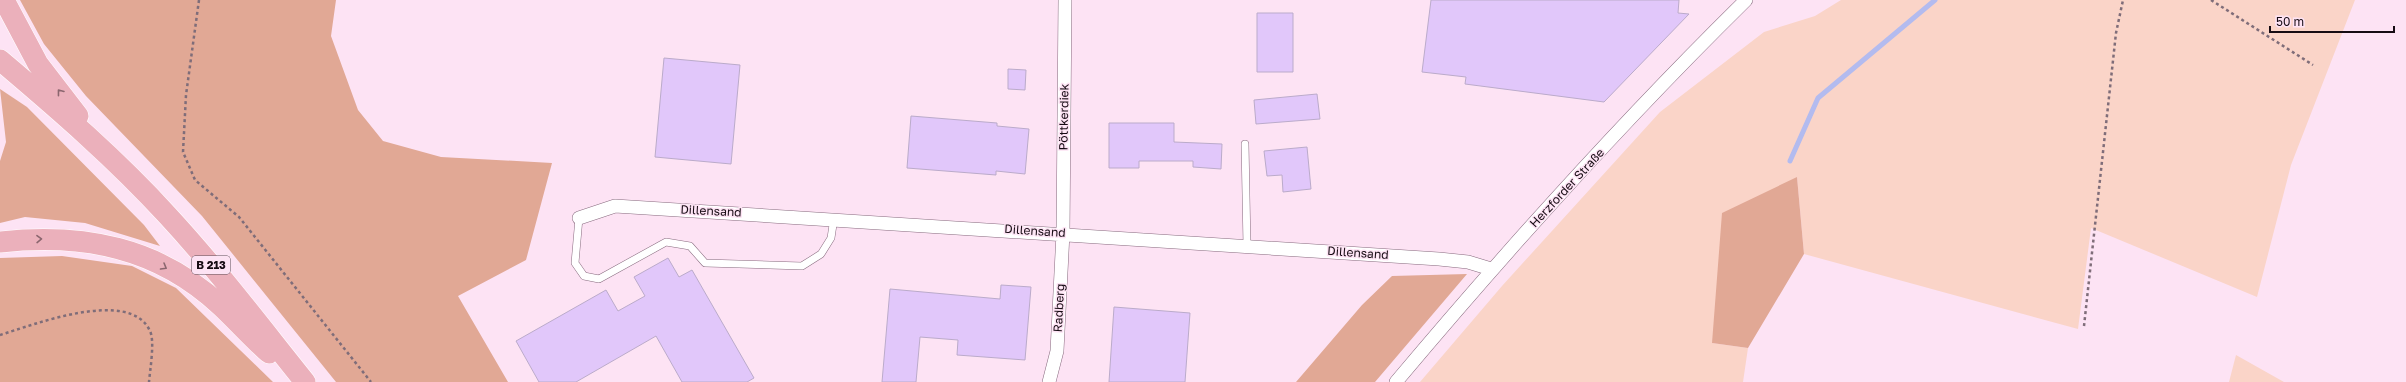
<svg xmlns="http://www.w3.org/2000/svg" width="2406" height="382" viewBox="0 0 2406 382" font-family="'Golos Text',sans-serif">
	<rect width="100%" height="100%" fill="#fde3f4"/>
	<path fill="#fad4c8" d="M 1841,0 L 2355,0 L 2291,165 L 2257,297 L 2091,228 L 2078,329 L 1804,254 L 1797,177 L 1712,343 L 1748,348 L 1743,382 L 1420,382 L 1502,286 L 1660,112 L 1764,32 L 1815,16 Z
		M 2236,355 L 2284,382 L 2229,382 Z"/>
	<path fill="#e1a895" d="M 20,0 L 336,0 L 331,36 L 358,110 L 383,141 L 441,157 L 552,163 L 526,260 L 458,296 L 508,382 L 336,382 L 202,216 L 86,96 L 44,44 Z
		M 0,89 L 27,107 L 144,225 L 160,246 L 85,223 L 25,217 L 0,223 L 0,161 L 6,142 Z
		M 1797,177 L 1804,254 L 1748,348 L 1712,343 L 1722,213 Z
		M 62,256 L 132,266 L 176,288 L 273,382 L 0,382 L 0,258 Z
		M 1467,274 L 1375,382 L 1296,382 L 1362,305 L 1392,276 Z"/>
	<g fill="none" stroke-linecap="round" stroke-linejoin="round">
		<path stroke="#b3bbef" stroke-width="5" d="M 1790,161 L 1818,98 L 1935,0"/>
	</g>
	<path fill="#e1c7fa" stroke="#bbabca" d="M 1431,0 L 1679,0 L 1678,13 L 1689,14 L 1604,102 L 1465,84 L 1466,77 L 1422,72 Z
		M 1257,13 L 1293,13 L 1293,72 L 1257,72 Z
		M 664,58 L 740,65 L 731,164 L 655,157 Z
		M 1008,69 L 1026,70 L 1025,90 L 1008,89 Z
		M 1317,94 L 1320,119 L 1256,124 L 1254,100 Z
		M 911,116 L 997,123 L 997,126 L 1029,129 L 1025,174 L 996,171 L 996,175 L 907,168 Z
		M 1109,123 L 1174,123 L 1174,142 L 1222,144 L 1221,169 L 1193,167 L 1193,161 L 1139,161 L 1139,168 L 1109,168 Z
		M 1307,147 L 1311,189 L 1283,192 L 1282,175 L 1267,176 L 1264,151 Z
		M 668,258 L 679,277 L 692,270 L 754,378 L 747,382 L 682,382 L 656,336 L 576,382 L 539,382 L 516,341 L 606,290 L 618,311 L 645,296 L 634,277 Z
		M 1001,285 L 1031,287 L 1025,360 L 957,355 L 958,340 L 920,337 L 916,382 L 882,382 L 890,289 L 1000,299 Z
		M 1114,307 L 1190,313 L 1185,382 L 1109,382 Z"/>
	<g fill="none" stroke-linecap="round" stroke-linejoin="round">
		<defs>
			<path id="lane" d="M 1245,144 L 1247,246
				M 579,218 L 575,263 L 584,276 L 599,279 L 666,242 L 690,246 L 705,263 L 802,266 L 821,254 L 831,238 L 834,218"/>
			<path id="street" d="M 579,218 L 615,206 L 1439,259 L 1468,262 L 1491,269
				M 1049,382 L 1057,351 L 1063,233 L 1065,0
				M 1396,382 C 1507,250 1623,121 1746,0"/>
			<path id="primary" d="M 4,0 L 38,64 L 78,116
				M 0,60 C 58,109 117,160 168,216 C 217,269 260,326 305,382
				M 0,242 C 83,233 158,247 221,306 C 237,321 252,338 269,353"/>
		</defs>
		<use href="#lane" stroke="#886b7f" stroke-width="8"/>
		<use href="#street" stroke="#886b7f" stroke-width="14"/>
		<use href="#primary" stroke="#fff" stroke-width="22"/>
		<path stroke="#7f6d79" stroke-width="2.5" stroke-dasharray="3 3" stroke-linecap="butt" d="M 199,0 L 186,95 L 183,152 L 195,180 L 239,217 L 371,382
			M 2211,0 L 2313,65
			M 2084,326 L 2116,33 L 2123,0
			M 0,335 C 33,325 130,287 150,331 C 155,341 150,370 149,382"/>
		<use href="#lane" stroke="#fff" stroke-width="7"/>
		<use href="#street" stroke="#fff" stroke-width="13"/>
		<use href="#primary" stroke="#ebb0bb" stroke-width="21"/>
	</g>
	<defs><path id="oneway-chevron" d="M-2-3.5L2.5 0L-2 3.5" fill="none" stroke-width="1.6" stroke-linecap="round" stroke-linejoin="round"/></defs>
	<g stroke="#8b666f">
		<use href="#oneway-chevron" transform="translate(60 92) rotate(-128)"/>
		<use href="#oneway-chevron" transform="translate(39 239) rotate(-1)"/>
		<use href="#oneway-chevron" transform="translate(164 267) rotate(30)"/>
	</g>
	<g text-anchor="middle" stroke-width="3" stroke-linejoin="round" paint-order="stroke">
		<rect fill="#fde3f4" stroke="#5b4c56" stroke-width="1" x="192" y="256" width="38" height="18" rx="3"/>
		<g font-size="11" font-weight="bold" fill="#160b13">
			<text x="211" y="269">B 213</text>
		</g>
		<g font-size="12" fill="#160b13" stroke="#fde3f4">
			<text transform="translate(1064 117) rotate(-89)" y="4">Pöttkerdiek</text>
			<text transform="translate(1567 188) rotate(-47)" y="4">Herzforder Straße</text>
			<text transform="translate(711 211) rotate(3)" y="4">Dillensand</text>
			<text transform="translate(1035 231) rotate(4)" y="4">Dillensand</text>
			<text transform="translate(1358 253) rotate(4)" y="4">Dillensand</text>
			<text transform="translate(1059 308) rotate(-87)" y="4">Radberg</text>
		</g>
	</g>
	<path d="M2270 26v6h124v-6" fill="none" stroke="#160b13" stroke-width="2"/>
	<text x="2276" y="26" font-size="12" fill="#160b13" stroke="#fde3f4" stroke-width="3" paint-order="stroke">50 m</text>
</svg>
